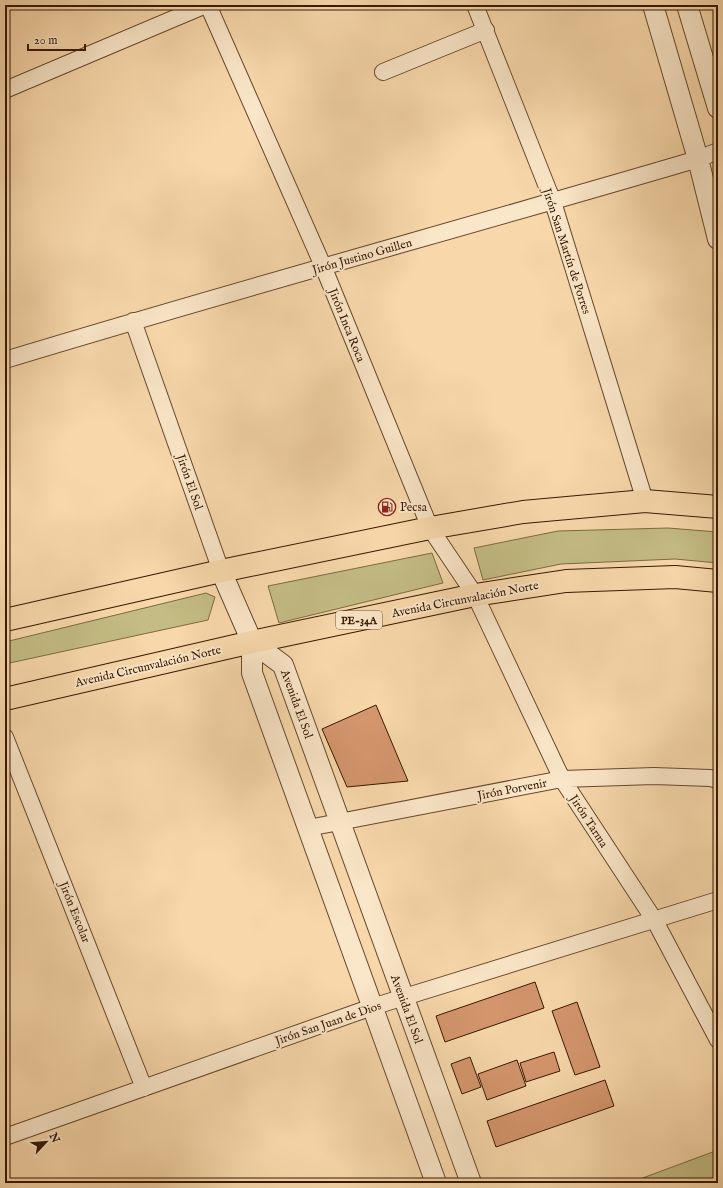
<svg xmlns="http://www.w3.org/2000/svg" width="723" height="1188" viewBox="0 0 723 1188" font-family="'IM FELL English',serif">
	<rect width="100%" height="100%" fill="#f8d8ab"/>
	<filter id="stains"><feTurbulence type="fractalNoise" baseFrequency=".005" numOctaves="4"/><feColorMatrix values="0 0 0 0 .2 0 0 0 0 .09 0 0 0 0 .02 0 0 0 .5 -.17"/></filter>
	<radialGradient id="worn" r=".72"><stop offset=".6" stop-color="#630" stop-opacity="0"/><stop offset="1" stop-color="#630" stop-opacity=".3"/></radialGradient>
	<path fill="#c4bc84" stroke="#7d6a42" d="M 668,528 L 718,532 L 718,563 L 675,559 L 561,564 L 483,580 L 474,548 L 558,531 Z
		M 432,553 L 443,583 L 279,623 L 268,586 Z
		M 206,593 L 215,597 L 208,620 L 5,664 L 5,642 Z
		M 718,1150 L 718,1183 L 642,1183 L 640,1179 Z"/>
	<path fill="#d5966e" stroke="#361801" d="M 376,705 L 408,781 L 347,787 L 322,729 Z
		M 535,982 L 544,1008 L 445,1042 L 436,1016 Z
		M 577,1002 L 600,1067 L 575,1075 L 552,1011 Z
		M 554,1052 L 560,1071 L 526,1082 L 520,1063 Z
		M 470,1057 L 481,1087 L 462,1094 L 451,1064 Z
		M 517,1060 L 526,1086 L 487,1100 L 478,1074 Z
		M 605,1080 L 614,1106 L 496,1147 L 487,1121 Z"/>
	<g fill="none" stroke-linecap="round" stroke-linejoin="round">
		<defs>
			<path id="minor" d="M 208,5 L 323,266 L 430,528 L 475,595 L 562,779 L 655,921 L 718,1040
				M 475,5 L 553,202 L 645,501
				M 383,72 L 486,30
				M 5,90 L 206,5
				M 133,321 L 221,571
				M 5,360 C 235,290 467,227 698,159 L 718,151
				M 5,737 L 144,1088
				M 308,828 L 562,779 L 654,776 L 710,778 L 718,780
				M 5,1137 L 372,1007 L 718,900"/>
			<path id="tertiary" d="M 653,5 L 698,159 L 718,239
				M 687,5 L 718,108
				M 221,571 L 252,642 L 252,673 L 436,1183
				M 252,642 L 283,665 L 471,1183"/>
			<path id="trunk" d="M 5,620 L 221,571 L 430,528 L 523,512 L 645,501 L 718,507
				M 5,699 L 252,642 L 475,595 L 566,581 L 675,577 L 718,581"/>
		</defs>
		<use href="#minor" stroke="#66482c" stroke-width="18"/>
		<use href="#tertiary" stroke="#66482c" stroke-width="22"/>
		<use href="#trunk" stroke="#361801" stroke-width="24"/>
		<use href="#minor" stroke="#fae6c8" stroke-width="16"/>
		<use href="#tertiary" stroke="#fae6c8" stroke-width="20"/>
		<use href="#trunk" stroke="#f8d8ab" stroke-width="22"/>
	</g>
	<defs>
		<symbol id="fuel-ring" viewBox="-11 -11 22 22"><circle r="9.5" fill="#fae6c8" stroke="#8f2418" stroke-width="1.5"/><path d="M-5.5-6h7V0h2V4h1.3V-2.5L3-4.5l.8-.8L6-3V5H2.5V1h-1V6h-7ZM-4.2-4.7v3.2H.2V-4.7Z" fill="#8f2418"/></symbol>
	</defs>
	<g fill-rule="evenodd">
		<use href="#fuel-ring" x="377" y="497" width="20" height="20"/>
	</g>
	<g text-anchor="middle" stroke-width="4" stroke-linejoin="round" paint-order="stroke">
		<rect fill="#fae6c8" stroke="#71563d" stroke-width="1" x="336" y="611" width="46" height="18" rx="3"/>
		<g font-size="11" font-weight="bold" fill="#361801">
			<text x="359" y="624">PE-34A</text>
		</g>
		<g font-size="12" fill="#361801" stroke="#fae6c8">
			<text transform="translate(567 251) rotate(72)" y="4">Jirón San Martín de Porres</text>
			<text transform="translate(362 256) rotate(-16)" y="4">Jirón Justino Guillen</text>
			<text transform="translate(347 325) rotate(68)" y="4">Jirón Inca Roca</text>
			<text transform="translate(190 482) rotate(71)" y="4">Jirón El Sol</text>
			<text transform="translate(465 599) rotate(-11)" y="4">Avenida Circunvalación Norte</text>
			<text transform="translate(148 666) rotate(-13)" y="4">Avenida Circunvalación Norte</text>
			<text transform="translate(297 704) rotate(70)" y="4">Avenida El Sol</text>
			<text transform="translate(512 789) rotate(-11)" y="4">Jirón Porvenir</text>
			<text transform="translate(589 821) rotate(57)" y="4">Jirón Tarma</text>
			<text transform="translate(75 912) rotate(68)" y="4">Jirón Escolar</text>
			<text transform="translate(407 1009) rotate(70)" y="4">Avenida El Sol</text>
			<text transform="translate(328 1023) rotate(-19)" y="4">Jirón San Juan de Dios</text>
		</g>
		<g font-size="12" fill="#361801" stroke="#fae6c8" text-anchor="start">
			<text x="400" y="511">Pecsa</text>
		</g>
	</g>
	<rect width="723" height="1188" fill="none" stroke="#f8d8ab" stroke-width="20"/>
	<rect x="6" y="6" width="711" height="1176" fill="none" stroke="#361801" stroke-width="2"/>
	<rect x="10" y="10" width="703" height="1168" fill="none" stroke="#361801"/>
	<g transform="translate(46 1142) rotate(64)" stroke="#fae6c8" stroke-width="3" paint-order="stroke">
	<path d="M0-3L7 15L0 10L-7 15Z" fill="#361801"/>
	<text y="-6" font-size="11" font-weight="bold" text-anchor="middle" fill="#361801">N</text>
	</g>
	<path d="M28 44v6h57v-6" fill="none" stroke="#361801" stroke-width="2"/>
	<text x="34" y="44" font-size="12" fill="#361801" stroke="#fae6c8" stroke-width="3" paint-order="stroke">20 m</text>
	<rect width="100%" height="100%" filter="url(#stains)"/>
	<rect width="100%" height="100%" fill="url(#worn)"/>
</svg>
